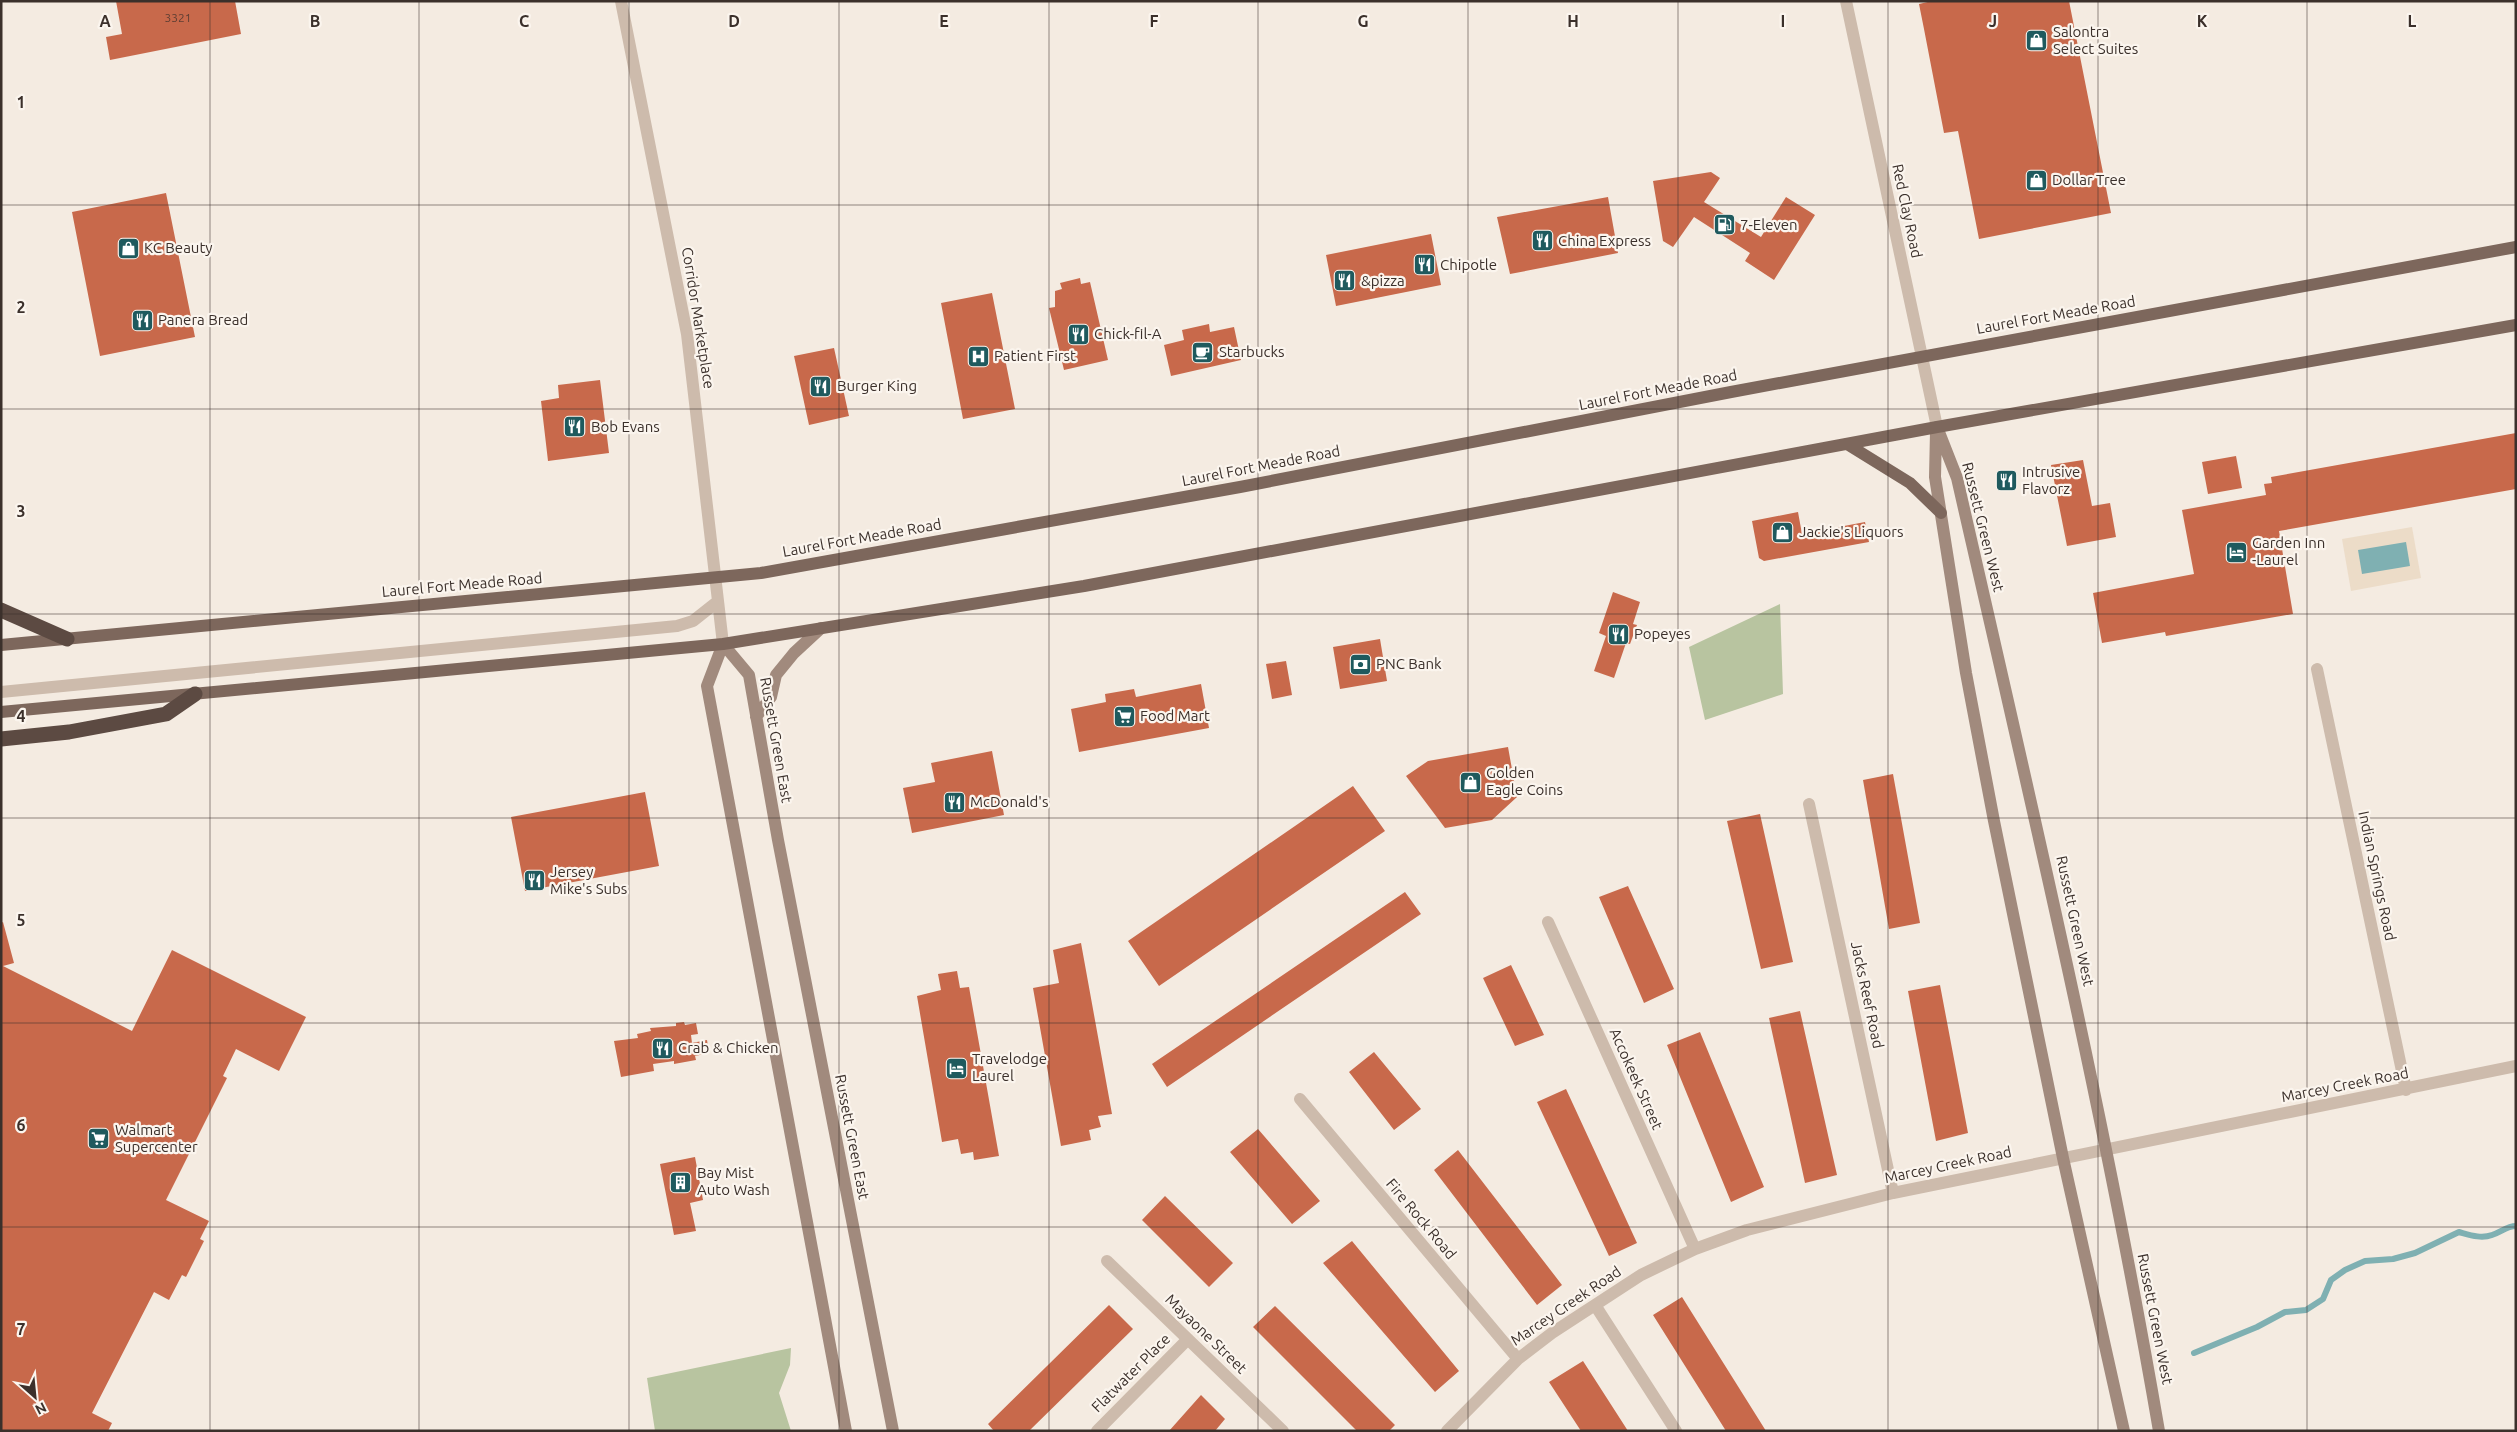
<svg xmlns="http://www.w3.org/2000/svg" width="2517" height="1432" viewBox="0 0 2517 1432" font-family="Ubuntu,sans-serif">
	<rect width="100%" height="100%" fill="#f4ebe1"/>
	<path fill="#b8c4a0" d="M 1780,604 L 1783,694 L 1705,720 L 1689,647 Z
		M 791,1348 L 790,1365 L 779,1393 L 791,1431 L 655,1431 L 647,1378 Z"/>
	<path fill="#ecdcc8" d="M 2412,527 L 2421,578 L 2351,591 L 2342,539 Z"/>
	<path fill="#7fb0b2" d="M 2406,542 L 2410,566 L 2362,574 L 2358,550 Z"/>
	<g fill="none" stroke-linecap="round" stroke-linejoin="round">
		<path stroke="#7fb0b2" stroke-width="6" d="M 2194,1353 L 2257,1327 L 2285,1312 L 2306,1310 L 2323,1299 L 2331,1280 L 2345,1270 L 2365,1261 L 2393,1259 L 2415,1253 L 2459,1232 C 2470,1235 2481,1239 2492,1235 C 2501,1232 2507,1226 2516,1226"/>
	</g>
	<path fill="#c8694b" d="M 116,1 L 235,1 L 241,34 L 110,60 L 106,37 L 122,34 Z
		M 1932,1 L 2069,1 L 2111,213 L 1979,239 L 1958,131 L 1944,133 L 1924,29 L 1919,4 Z
		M 1711,172 L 1720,178 L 1704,202 L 1761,237 L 1786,197 L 1815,215 L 1774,280 L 1745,261 L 1750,253 L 1694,217 L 1673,247 L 1663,241 L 1653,181 Z
		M 166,193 L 195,337 L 100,356 L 72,212 Z
		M 1608,197 L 1618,253 L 1510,274 L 1497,217 Z
		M 1431,234 L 1441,285 L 1336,306 L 1326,255 Z
		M 1080,278 L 1081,284 L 1090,282 L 1108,360 L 1064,370 L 1049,308 L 1055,307 L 1055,291 L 1062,289 L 1060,283 Z
		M 992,293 L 1015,409 L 963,419 L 941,303 Z
		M 1209,324 L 1210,332 L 1234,327 L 1241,360 L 1171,376 L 1164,345 L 1184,340 L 1182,330 Z
		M 834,348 L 849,416 L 809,425 L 794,356 Z
		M 600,380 L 609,453 L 548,461 L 541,401 L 559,398 L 558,385 Z
		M 2516,433 L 2516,489 L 2279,531 L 2293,614 L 2166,636 L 2165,632 L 2102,643 L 2093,593 L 2194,574 L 2182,510 L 2266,495 L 2264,484 L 2272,483 L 2271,477 Z
		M 2236,456 L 2242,488 L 2208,494 L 2202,462 Z
		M 2083,460 L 2092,506 L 2110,503 L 2116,537 L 2067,546 L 2051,465 Z
		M 1798,512 L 1802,534 L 1865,522 L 1869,542 L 1764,561 L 1759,558 L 1752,521 Z
		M 1613,592 L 1640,602 L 1633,624 L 1637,625 L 1630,644 L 1626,643 L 1614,678 L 1594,671 L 1606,636 L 1599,633 Z
		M 1380,639 L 1387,681 L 1340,689 L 1333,647 Z
		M 1286,661 L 1292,695 L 1272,699 L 1266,664 Z
		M 1201,684 L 1209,728 L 1079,752 L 1071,709 L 1106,702 L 1105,694 L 1134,689 L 1136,697 Z
		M 1508,747 L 1517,797 L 1492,820 L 1445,828 L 1406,776 L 1428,761 Z
		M 992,751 L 1004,815 L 912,833 L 903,788 L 935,782 L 931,763 Z
		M 1893,774 L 1920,923 L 1889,929 L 1863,780 Z
		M 1353,786 L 1385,831 L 1159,986 L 1128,941 Z
		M 645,792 L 659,866 L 525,891 L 511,817 Z
		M 1760,814 L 1793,962 L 1761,969 L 1727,821 Z
		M 1628,886 L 1674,989 L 1644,1003 L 1599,897 Z
		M 1405,892 L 1421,914 L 1167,1087 L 1152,1064 Z
		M 3,922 L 14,963 L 3,966 L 132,1031 L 172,950 L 306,1017 L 279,1071 L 236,1049 L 223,1076 L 227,1078 L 166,1200 L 209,1221 L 200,1239 L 204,1241 L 186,1277 L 182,1275 L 169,1300 L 154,1292 L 92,1413 L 112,1423 L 108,1431 L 1,1431 L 1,923 Z
		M 1081,943 L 1112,1114 L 1098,1116 L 1101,1127 L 1089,1130 L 1091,1140 L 1061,1146 L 1033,988 L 1059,983 L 1053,950 Z
		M 1511,965 L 1544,1035 L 1515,1046 L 1483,978 Z
		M 957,971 L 960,988 L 969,987 L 999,1156 L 974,1160 L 973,1152 L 961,1154 L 958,1139 L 942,1142 L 917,996 L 941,990 L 938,974 Z
		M 1940,985 L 1968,1133 L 1936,1141 L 1908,991 Z
		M 1800,1011 L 1837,1175 L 1805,1183 L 1769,1018 Z
		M 684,1022 L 685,1025 L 696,1023 L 698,1034 L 691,1035 L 692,1043 L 707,1040 L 709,1053 L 695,1056 L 696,1060 L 674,1064 L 674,1061 L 653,1064 L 654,1071 L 621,1077 L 614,1041 L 638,1038 L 637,1034 L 651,1031 L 650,1028 L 676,1026 L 676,1023 Z
		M 1700,1032 L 1764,1187 L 1731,1202 L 1667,1045 Z
		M 1374,1052 L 1421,1109 L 1394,1130 L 1349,1072 Z
		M 1566,1089 L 1637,1243 L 1609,1256 L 1537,1102 Z
		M 1258,1129 L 1320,1201 L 1292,1224 L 1230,1152 Z
		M 1458,1150 L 1562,1285 L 1537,1305 L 1434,1170 Z
		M 695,1157 L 703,1200 L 690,1203 L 696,1231 L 674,1235 L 660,1164 Z
		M 1165,1196 L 1233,1263 L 1209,1287 L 1142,1220 Z
		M 1352,1241 L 1459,1371 L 1435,1392 L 1323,1263 Z
		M 1682,1297 L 1766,1431 L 1726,1431 L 1653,1315 Z
		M 1109,1305 L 1133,1329 L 1029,1431 L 994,1431 L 988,1424 Z
		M 1275,1306 L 1395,1425 L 1389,1431 L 1357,1431 L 1253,1327 Z
		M 1583,1361 L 1628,1431 L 1581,1431 L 1549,1382 Z
		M 1201,1395 L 1225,1419 L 1215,1431 L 1169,1431 Z"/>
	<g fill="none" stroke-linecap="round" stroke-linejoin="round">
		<path stroke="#cdbbac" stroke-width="12" d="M 621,1 L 687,334 L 723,644
			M 1846,1 L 1937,427
			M 2317,669 L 2406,1090
			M 1,692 L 677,626 L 693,621 L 717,602
			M 1809,804 L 1893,1193
			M 1548,922 L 1695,1249
			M 1300,1099 L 1518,1359
			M 1107,1261 L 1283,1431
			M 1595,1305 L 1676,1431
			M 1097,1431 L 1188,1339
			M 1447,1431 L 1518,1359 L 1552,1333 L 1641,1275 L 1695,1249 L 1747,1230 L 1893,1193 L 2516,1066"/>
		<path stroke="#a18a7d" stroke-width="12" d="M 1937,427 L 1957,478 C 2029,794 2104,1110 2159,1431
			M 1936,432 L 1935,477 L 1966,673 L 1994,821 L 2063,1158 L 2124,1431
			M 756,717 L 771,697 L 776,675 L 794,653 L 821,628
			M 846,1431 L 707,686 L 723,644 L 749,675 L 778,840 L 893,1431"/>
		<path stroke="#7d675c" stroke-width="12" d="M 1847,444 L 1910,483 L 1941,513
			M 1,645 L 761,573 L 1240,487 L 1731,392 L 2516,247
			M 1,712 L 723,644 L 1084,586 L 1937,427 L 2516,325"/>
		<path stroke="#5c4a42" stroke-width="15" d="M 1,610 L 67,639
			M 1,739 L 69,732 L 166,714 L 195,694"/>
	</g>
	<path fill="none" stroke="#3b302b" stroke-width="1" stroke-opacity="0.55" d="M 210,1 L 210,1431M 419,1 L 419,1431M 629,1 L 629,1431M 839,1 L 839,1431M 1049,1 L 1049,1431M 1258,1 L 1258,1431M 1468,1 L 1468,1431M 1678,1 L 1678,1431M 1888,1 L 1888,1431M 2098,1 L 2098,1431M 2307,1 L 2307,1431M 1,205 L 2516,205M 1,409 L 2516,409M 1,614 L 2516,614M 1,818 L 2516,818M 1,1023 L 2516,1023M 1,1227 L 2516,1227"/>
	<defs>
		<symbol id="shop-square" viewBox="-11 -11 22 22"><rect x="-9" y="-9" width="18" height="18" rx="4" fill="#1f5a5e" stroke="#fbf5ee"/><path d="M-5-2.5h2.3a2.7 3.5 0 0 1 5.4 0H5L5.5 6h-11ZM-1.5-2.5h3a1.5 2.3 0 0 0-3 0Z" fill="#fff"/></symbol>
		<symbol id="fuel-square" viewBox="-11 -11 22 22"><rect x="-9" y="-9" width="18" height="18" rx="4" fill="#1f5a5e" stroke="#fbf5ee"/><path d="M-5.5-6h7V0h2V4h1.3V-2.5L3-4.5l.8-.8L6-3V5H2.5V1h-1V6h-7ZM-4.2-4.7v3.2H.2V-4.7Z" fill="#fff"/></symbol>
		<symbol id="restaurant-square" viewBox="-11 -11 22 22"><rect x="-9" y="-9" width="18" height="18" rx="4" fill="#1f5a5e" stroke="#fbf5ee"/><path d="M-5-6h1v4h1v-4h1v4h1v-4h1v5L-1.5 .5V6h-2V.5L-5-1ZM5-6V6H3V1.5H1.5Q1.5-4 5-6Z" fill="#fff"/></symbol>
		<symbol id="cafe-square" viewBox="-11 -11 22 22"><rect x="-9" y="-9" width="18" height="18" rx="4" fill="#1f5a5e" stroke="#fbf5ee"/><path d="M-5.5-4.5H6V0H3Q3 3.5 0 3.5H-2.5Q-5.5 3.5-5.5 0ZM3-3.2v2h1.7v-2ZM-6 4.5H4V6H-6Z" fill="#fff"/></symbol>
		<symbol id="hospital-square" viewBox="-11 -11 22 22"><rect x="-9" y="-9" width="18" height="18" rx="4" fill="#1f5a5e" stroke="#fbf5ee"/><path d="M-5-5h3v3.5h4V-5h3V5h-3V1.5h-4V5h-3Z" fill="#fff"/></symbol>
		<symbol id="hotel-square" viewBox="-11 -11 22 22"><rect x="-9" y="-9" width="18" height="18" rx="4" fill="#1f5a5e" stroke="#fbf5ee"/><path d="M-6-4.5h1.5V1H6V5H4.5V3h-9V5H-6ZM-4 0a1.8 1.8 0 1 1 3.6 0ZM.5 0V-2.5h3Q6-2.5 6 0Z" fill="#fff"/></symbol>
		<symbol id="bank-square" viewBox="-11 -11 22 22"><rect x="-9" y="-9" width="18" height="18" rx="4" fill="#1f5a5e" stroke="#fbf5ee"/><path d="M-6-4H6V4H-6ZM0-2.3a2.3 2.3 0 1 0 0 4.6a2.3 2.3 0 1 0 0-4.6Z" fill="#fff"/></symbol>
		<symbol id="supermarket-square" viewBox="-11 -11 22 22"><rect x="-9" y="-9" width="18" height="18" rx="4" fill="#1f5a5e" stroke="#fbf5ee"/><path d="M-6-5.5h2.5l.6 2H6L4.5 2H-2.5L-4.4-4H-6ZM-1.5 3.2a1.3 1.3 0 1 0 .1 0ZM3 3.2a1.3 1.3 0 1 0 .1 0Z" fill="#fff"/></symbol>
		<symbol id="building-square" viewBox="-11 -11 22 22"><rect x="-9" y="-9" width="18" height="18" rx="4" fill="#1f5a5e" stroke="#fbf5ee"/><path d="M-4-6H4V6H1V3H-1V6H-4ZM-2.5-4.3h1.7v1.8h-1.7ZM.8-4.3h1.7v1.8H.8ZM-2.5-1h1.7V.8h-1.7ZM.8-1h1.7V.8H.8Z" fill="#fff"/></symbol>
	</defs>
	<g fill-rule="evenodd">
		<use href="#shop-square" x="2024" y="28" width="25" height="25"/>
		<use href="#shop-square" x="2024" y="168" width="25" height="25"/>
		<use href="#fuel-square" x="1712" y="212" width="25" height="25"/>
		<use href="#restaurant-square" x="1530" y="228" width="25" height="25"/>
		<use href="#shop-square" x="116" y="236" width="25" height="25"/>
		<use href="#restaurant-square" x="1412" y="252" width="25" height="25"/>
		<use href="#restaurant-square" x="1332" y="268" width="25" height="25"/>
		<use href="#restaurant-square" x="130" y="308" width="25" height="25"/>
		<use href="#restaurant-square" x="1066" y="322" width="25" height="25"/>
		<use href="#cafe-square" x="1190" y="340" width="25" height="25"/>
		<use href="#hospital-square" x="966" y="344" width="25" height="25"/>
		<use href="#restaurant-square" x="808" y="374" width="25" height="25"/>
		<use href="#restaurant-square" x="562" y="414" width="25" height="25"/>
		<use href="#restaurant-square" x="1994" y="468" width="25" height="25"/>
		<use href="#shop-square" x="1770" y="520" width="25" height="25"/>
		<use href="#hotel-square" x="2224" y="540" width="25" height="25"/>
		<use href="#restaurant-square" x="1606" y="622" width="25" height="25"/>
		<use href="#bank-square" x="1348" y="652" width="25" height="25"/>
		<use href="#supermarket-square" x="1112" y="704" width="25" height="25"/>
		<use href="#shop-square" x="1458" y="770" width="25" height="25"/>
		<use href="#restaurant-square" x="942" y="790" width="25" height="25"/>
		<use href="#restaurant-square" x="522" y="868" width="25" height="25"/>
		<use href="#restaurant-square" x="650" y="1036" width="25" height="25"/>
		<use href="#hotel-square" x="944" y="1056" width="25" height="25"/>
		<use href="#supermarket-square" x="86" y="1126" width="25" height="25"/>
		<use href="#building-square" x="668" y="1170" width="25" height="25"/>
	</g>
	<g text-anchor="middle" stroke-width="4.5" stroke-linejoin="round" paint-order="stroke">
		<g font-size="12" fill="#5e3e33">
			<text x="178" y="22">3321</text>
		</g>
		<g font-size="15" fill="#3b302b" stroke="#fbf5ee" text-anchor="start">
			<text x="2053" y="37">Salontra<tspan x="2053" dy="17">Select Suites</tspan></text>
			<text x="2052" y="185">Dollar Tree</text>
			<text x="1740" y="230">7-Eleven</text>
			<text x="1558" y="246">China Express</text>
			<text x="144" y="253">KC Beauty</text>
			<text x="1440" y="270">Chipotle</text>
			<text x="1361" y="286">&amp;pizza</text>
			<text x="158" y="325">Panera Bread</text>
			<text x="1094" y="339">Chick-fil-A</text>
			<text x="1219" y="357">Starbucks</text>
			<text x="994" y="361">Patient First</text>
			<text x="837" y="391">Burger King</text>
			<text x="591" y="432">Bob Evans</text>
			<text x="2022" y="477">Intrusive<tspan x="2022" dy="17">Flavorz</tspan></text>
			<text x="1799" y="537">Jackie's Liquors</text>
			<text x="2252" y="548">Garden Inn<tspan x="2252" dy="17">-Laurel</tspan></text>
			<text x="1634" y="639">Popeyes</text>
			<text x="1376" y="669">PNC Bank</text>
			<text x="1140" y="721">Food Mart</text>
			<text x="1486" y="778">Golden<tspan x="1486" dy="17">Eagle Coins</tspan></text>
			<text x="970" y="807">McDonald's</text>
			<text x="550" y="877">Jersey<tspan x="550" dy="17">Mike's Subs</tspan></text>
			<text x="678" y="1053">Crab &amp; Chicken</text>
			<text x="972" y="1064">Travelodge<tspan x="972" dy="17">Laurel</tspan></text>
			<text x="115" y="1135">Walmart<tspan x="115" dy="17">Supercenter</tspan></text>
			<text x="697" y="1178">Bay Mist<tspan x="697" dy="17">Auto Wash</tspan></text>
		</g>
		<g font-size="15" fill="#3b302b" stroke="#fbf5ee">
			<text transform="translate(1907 211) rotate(78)" y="5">Red Clay Road</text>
			<text transform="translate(2056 315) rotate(-10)" y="5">Laurel Fort Meade Road</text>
			<text transform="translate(698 318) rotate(81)" y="5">Corridor Marketplace</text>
			<text transform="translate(1658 390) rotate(-11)" y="5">Laurel Fort Meade Road</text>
			<text transform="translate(1261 466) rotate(-11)" y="5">Laurel Fort Meade Road</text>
			<text transform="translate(1983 527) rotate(76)" y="5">Russett Green West</text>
			<text transform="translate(862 538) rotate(-10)" y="5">Laurel Fort Meade Road</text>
			<text transform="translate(462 585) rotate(-5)" y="5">Laurel Fort Meade Road</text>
			<text transform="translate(776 740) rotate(80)" y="5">Russett Green East</text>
			<text transform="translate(2377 876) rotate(78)" y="5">Indian Springs Road</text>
			<text transform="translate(2075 921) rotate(78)" y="5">Russett Green West</text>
			<text transform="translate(1867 995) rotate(78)" y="5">Jacks Reef Road</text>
			<text transform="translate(1636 1079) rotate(66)" y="5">Accokeek Street</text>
			<text transform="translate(2345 1085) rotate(-11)" y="5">Marcey Creek Road</text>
			<text transform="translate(852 1137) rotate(79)" y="5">Russett Green East</text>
			<text transform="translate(1948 1165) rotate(-12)" y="5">Marcey Creek Road</text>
			<text transform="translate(1421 1219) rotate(50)" y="5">Fire Rock Road</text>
			<text transform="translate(1566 1306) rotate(-34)" y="5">Marcey Creek Road</text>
			<text transform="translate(2155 1319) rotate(79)" y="5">Russett Green West</text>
			<text transform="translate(1206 1334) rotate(44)" y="5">Mayaone Street</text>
			<text transform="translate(1131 1373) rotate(-45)" y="5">Flatwater Place</text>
		</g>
	</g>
	<g font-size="16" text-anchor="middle" font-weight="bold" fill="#3b302b" stroke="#fbf5ee" stroke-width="4.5" stroke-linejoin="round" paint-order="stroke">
		<text x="105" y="27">A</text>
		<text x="315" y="27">B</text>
		<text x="524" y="27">C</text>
		<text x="734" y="27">D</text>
		<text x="944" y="27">E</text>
		<text x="1154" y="27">F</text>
		<text x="1363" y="27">G</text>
		<text x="1573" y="27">H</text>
		<text x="1783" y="27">I</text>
		<text x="1993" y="27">J</text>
		<text x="2202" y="27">K</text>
		<text x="2412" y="27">L</text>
		<text x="21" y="108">1</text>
		<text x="21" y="313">2</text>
		<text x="21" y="517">3</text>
		<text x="21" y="722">4</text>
		<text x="21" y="926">5</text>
		<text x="21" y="1131">6</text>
		<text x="21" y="1335">7</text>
	</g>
	<rect width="2517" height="1432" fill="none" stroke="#3b302b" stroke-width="5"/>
	<g transform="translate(35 1397) rotate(153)" stroke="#fbf5ee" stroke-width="4" paint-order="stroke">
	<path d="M0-4L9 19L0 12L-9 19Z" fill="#3b302b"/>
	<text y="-8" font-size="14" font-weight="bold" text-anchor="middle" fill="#3b302b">N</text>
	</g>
</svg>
